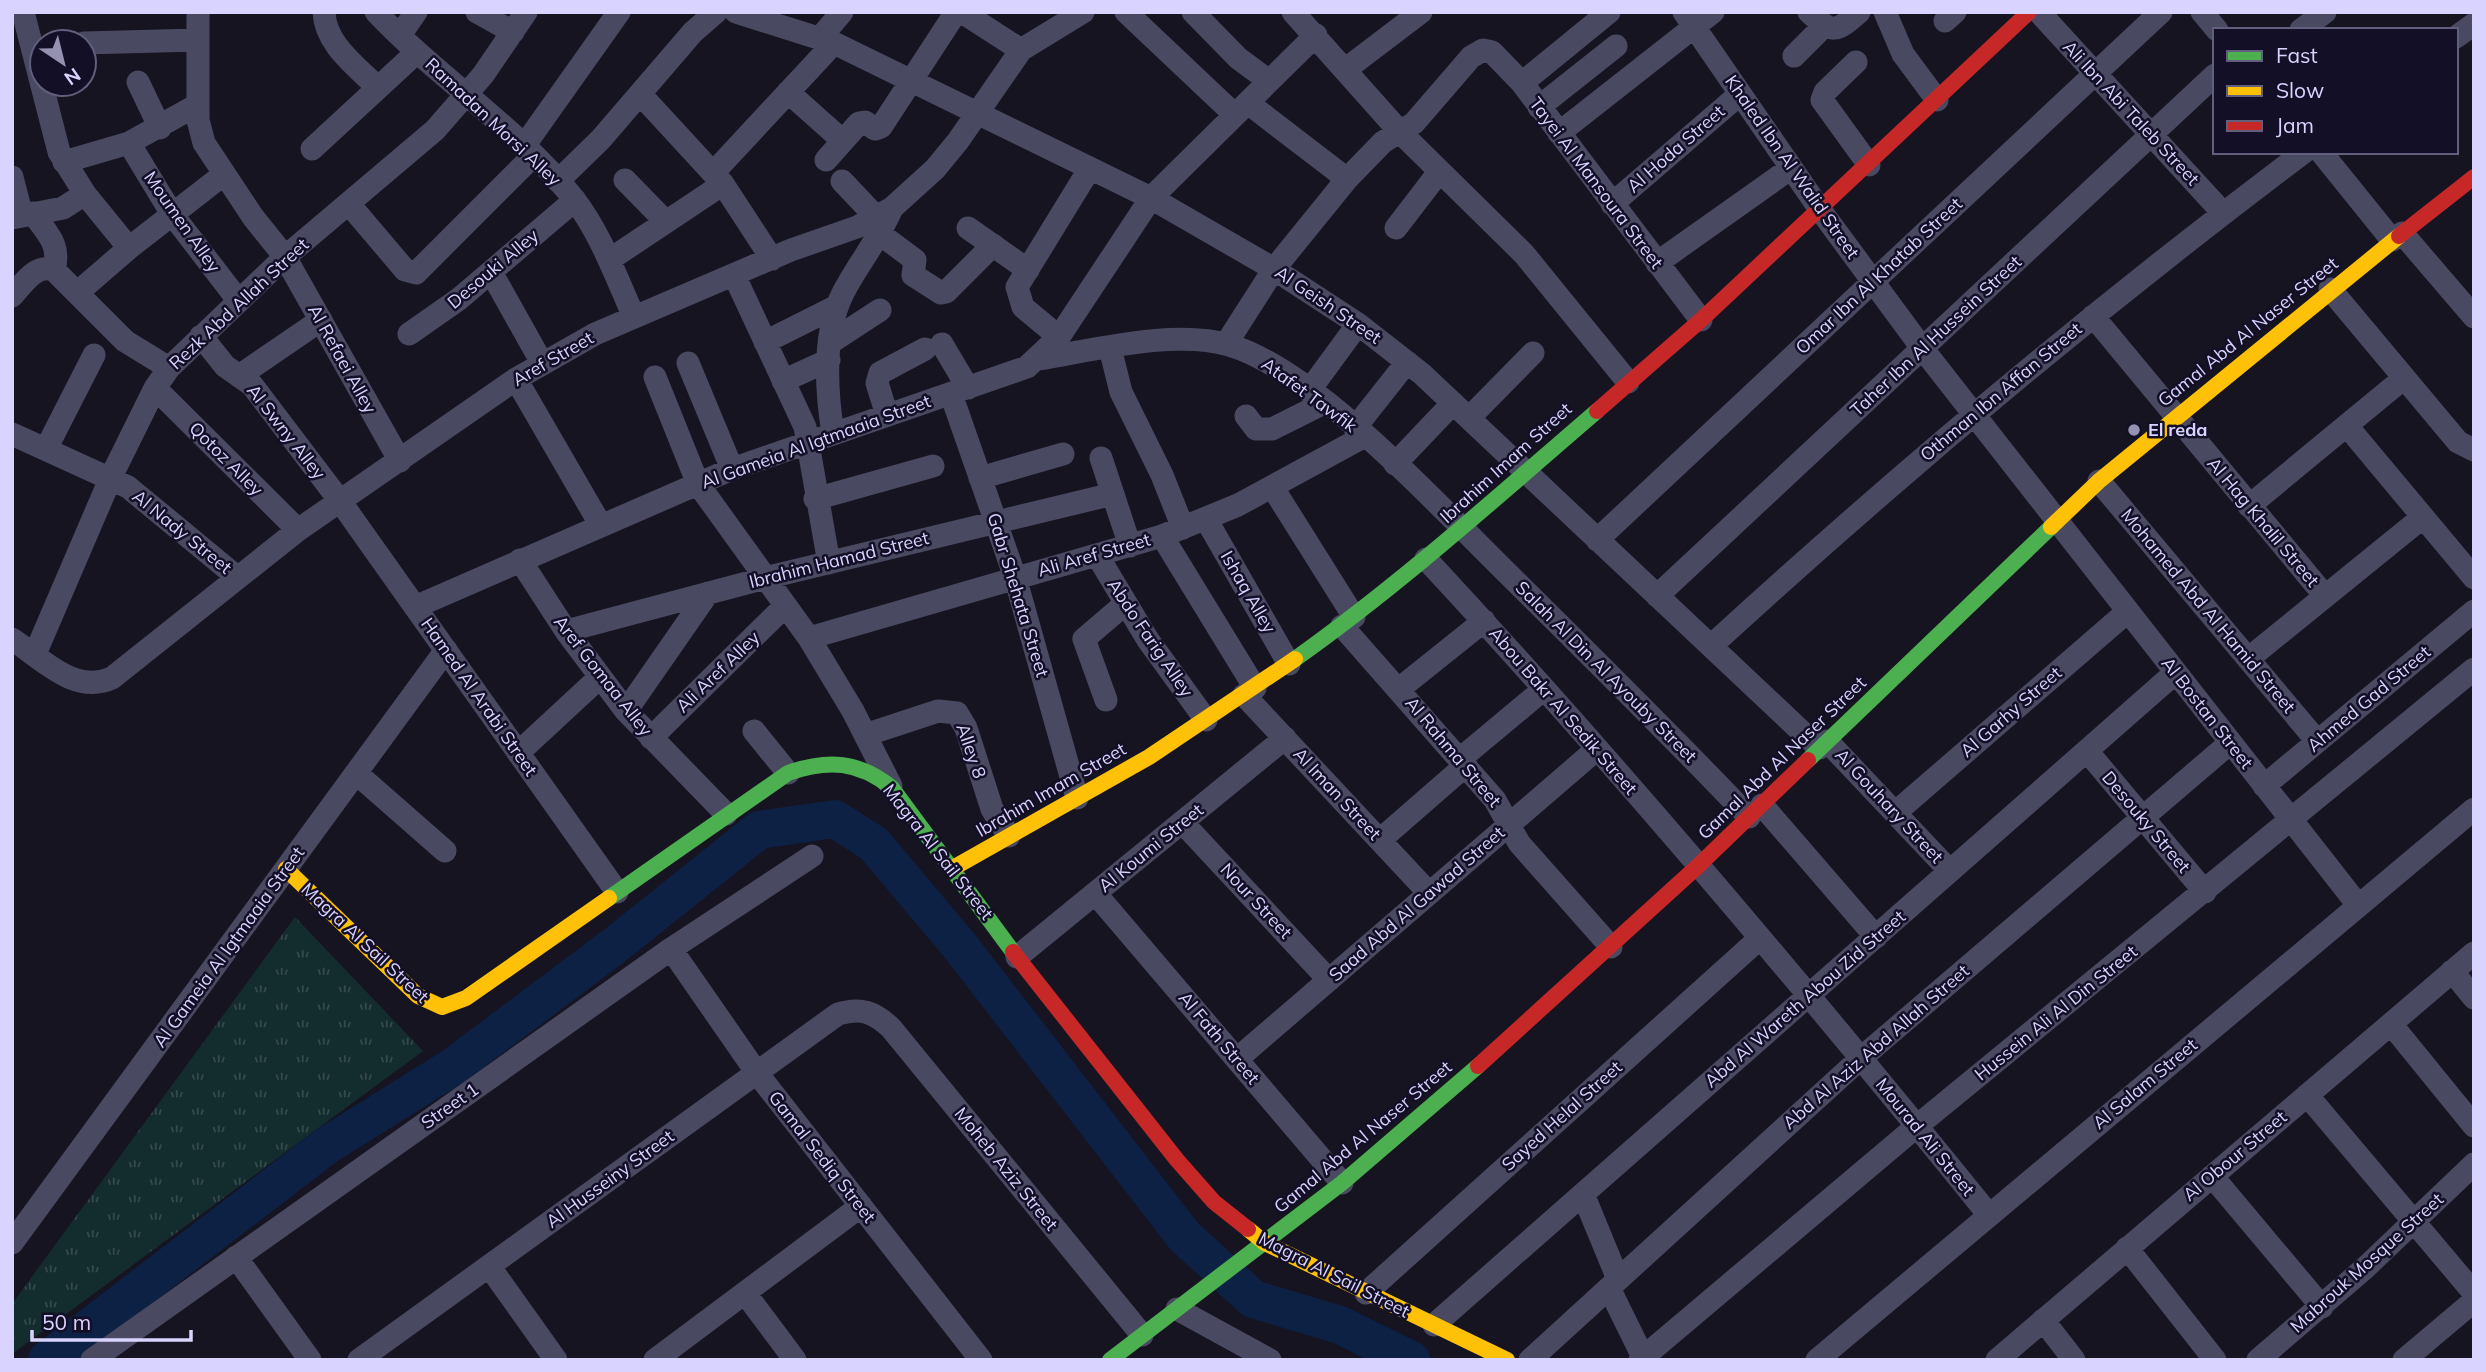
<svg xmlns="http://www.w3.org/2000/svg" width="2486" height="1372" viewBox="0 0 2486 1372" font-family="Mulish,sans-serif">
	<defs>
		<pattern id="grass-tufts" width="24" height="20" patternUnits="userSpaceOnUse" patternTransform="scale(1.75)"><rect width="24" height="20" fill="#132c2d"/><path d="M3 7l-1-3M5 7V3M7 7l1-3M15 17l-1-3M17 17v-4M19 17l1-3" fill="none" stroke="#354a4c"/></pattern>
	</defs>
	<rect width="100%" height="100%" fill="#161421"/>
	<path fill="url(#grass-tufts)" d="M 295,917 L 423,1051 L 12,1354 L 12,1304 Z"/>
	<g fill="none" stroke-linecap="round" stroke-linejoin="round">
		<path stroke="#0d2144" stroke-width="38" d="M 47,1360 L 326,1146 L 454,1066 L 614,946 L 759,830 L 835,819 L 874,844 L 959,945 L 1184,1236 L 1253,1299 L 1340,1325 L 1411,1360"/>
		<path stroke="#4a4962" stroke-width="23" d="M 23,12 L 59,152 L 85,194 L 129,248
			M 198,12 L 198,120 L 204,143 L 253,217 L 285,257 L 400,461
			M 324,12 C 325,44 356,66 377,87
			M 376,12 C 438,78 518,128 574,199 C 601,234 616,277 634,317
			M 477,12 L 513,32
			M 736,12 L 834,43 L 1151,198 L 1274,269 L 1358,324 L 1422,374 L 1819,748
			M 962,12 L 1021,50
			M 1126,12 L 1235,115
			M 1193,12 L 1238,58 L 1269,81
			M 1293,12 L 1400,132 L 1524,254 L 1628,382
			M 1684,12 L 1821,211 L 1922,348 L 2358,905
			M 1809,12 C 1833,34 1835,33 1859,12
			M 1885,12 L 1903,54 L 1937,100
			M 2039,12 L 2223,213
			M 2202,12 L 2217,30
			M 1945,21 L 1955,12
			M 2301,30 L 2325,12
			M 400,35 L 416,12
			M 2456,37 L 2474,24
			M 820,38 L 842,12
			M 84,43 L 197,40
			M 1794,56 L 1824,26
			M 1856,62 L 1825,92 L 1822,100 L 1869,165
			M 1346,69 L 1421,12
			M 138,82 L 160,128
			M 1522,83 L 1609,12
			M 788,92 L 843,141
			M 642,96 L 723,184 L 772,259
			M 1248,103 L 1347,179
			M 1539,107 L 1616,46
			M 1559,133 L 1713,12
			M 129,143 L 172,214 L 238,300
			M 524,146 L 619,12
			M 312,149 L 417,52
			M 2321,152 L 2392,240
			M 826,160 L 859,123 L 865,122 L 875,129 L 881,127 L 956,12
			M 64,162 L 129,143 L 197,105
			M 714,172 L 834,43
			M 12,177 L 22,216
			M 625,180 L 666,222
			M 558,181 L 601,139 L 693,32 L 716,12
			M 842,181 L 877,218
			M 349,204 L 405,270 L 416,273 L 534,155
			M 1612,204 L 1740,94
			M 33,213 C 47,234 61,244 54,270
			M 12,218 L 63,208 L 85,194
			M 968,228 L 1028,270
			M 1396,228 L 1439,172
			M 2402,233 L 2474,317
			M 880,234 L 915,260 L 913,275 L 941,293 L 946,292 L 993,245
			M 609,260 L 723,184
			M 1657,263 L 1791,168
			M 54,270 L 125,341 L 169,368
			M 491,272 L 542,363
			M 735,277 L 805,427 L 829,563
			M 2330,289 L 2458,442 L 2474,450
			M 77,293 L 129,248 L 223,175
			M 12,296 C 23,284 36,263 54,270
			M 2093,316 L 2325,596
			M 409,334 L 459,299 L 575,200
			M 201,336 L 225,366 L 252,385 L 340,501 L 617,892
			M 1059,337 L 1023,307 L 1017,287 L 1090,168
			M 765,342 L 837,306
			M 831,342 L 880,310
			M 942,344 L 968,388
			M 1226,344 L 1274,269 L 1347,179 L 1383,142 L 1414,123 L 1471,57 L 1483,50 L 1492,52 L 1522,83 L 1701,320
			M 1110,348 L 1121,392 L 1162,475 L 1183,528
			M 1039,359 C 1094,350 1175,329 1229,345 C 1314,370 1434,501 1499,565 C 1583,648 1667,731 1749,817
			M 688,363 L 732,469
			M 239,376 L 321,320
			M 655,377 L 698,484 L 809,638 L 853,711 L 891,786
			M 516,379 L 600,524
			M 783,381 L 829,360
			M 155,388 L 298,530
			M 1309,391 L 1358,324
			M 951,394 L 1015,577 L 1077,798
			M 887,415 L 877,383 L 880,373 L 925,349
			M 1246,416 L 1256,429 L 1272,429 L 1324,403
			M 1469,418 L 1533,353
			M 2347,426 L 2474,578
			M 1355,428 L 1407,362
			M 833,433 C 826,390 823,333 843,293 C 858,264 879,239 892,208
			M 12,434 L 128,487 L 237,577
			M 46,449 L 94,355
			M 1101,458 L 1130,546
			M 1395,464 L 1453,403
			M 980,478 L 1063,454
			M 2099,481 L 2317,741
			M 1273,488 L 1354,617
			M 815,499 L 933,466
			M 2249,506 L 2404,378
			M 1206,519 L 1289,664
			M 1162,536 L 1255,688
			M 1597,540 L 2161,12
			M 1097,555 L 1148,640 L 1206,720
			M 1426,559 C 1622,770 1808,991 1989,1215
			M 520,560 L 566,631 L 626,711 L 726,814
			M 1657,596 L 2215,75
			M 415,607 L 732,469 L 1027,367 L 1059,337 L 1151,198 L 1316,35
			M 1342,626 L 1495,800 L 1519,843 L 1611,947
			M 566,631 L 765,578 L 1113,494
			M 809,638 L 1162,536 L 1238,505 L 1365,436
			M 12,639 C 42,659 75,695 112,678 L 298,530 L 516,379 L 595,334 L 791,250 L 857,227 L 892,208 L 935,169 L 958,141 L 1021,50 L 1083,12
			M 1711,646 C 1901,472 2098,307 2304,152
			M 35,654 L 111,477 L 155,388 L 169,368 L 285,257 L 435,130 L 483,75 L 526,12
			M 2248,659 L 2423,517
			M 1399,689 L 1484,621
			M 1244,695 L 1429,893
			M 1106,700 L 1084,639 L 1125,604
			M 626,711 L 708,593
			M 754,731 L 788,773
			M 865,735 L 938,711 L 957,713 L 966,728 L 992,809 L 1009,836
			M 651,738 L 785,606
			M 1827,741 L 1950,871
			M 2087,751 L 2205,892
			M 518,753 L 600,677
			M 1460,759 L 1544,689
			M 356,773 L 445,851
			M 2264,786 L 2474,611
			M 1762,805 L 1876,937
			M 1895,813 L 2127,612
			M 1182,822 L 1329,980
			M 1380,840 L 1466,765
			M 1095,893 L 1342,1183
			M 671,949 L 757,1073 L 981,1360
			M 1017,957 L 1285,738
			M 2452,971 L 2474,998
			M 2391,1024 L 2474,1126
			M 1237,1059 L 1597,749
			M 2307,1095 L 2474,1293
			M 2212,1176 L 2322,1307
			M 1583,1194 L 1618,1279
			M 12,1243 L 446,650
			M 2127,1248 L 2215,1360
			M 236,1257 L 310,1360
			M 489,1266 L 556,1360
			M 1609,1288 L 1643,1357
			M 745,1293 L 795,1360
			M 1366,1293 L 1759,939
			M 1177,1309 L 1270,1360
			M 2043,1320 L 2074,1360
			M 1434,1325 L 2175,673
			M 92,1360 L 671,949 L 812,856
			M 359,1360 L 838,1014 C 861,1007 874,1012 891,1028 L 1142,1335
			M 655,1360 L 861,1206
			M 1530,1360 L 1860,1059 L 2230,743
			M 1640,1360 L 1917,1126 L 2474,669
			M 1817,1360 L 2474,809
			M 1997,1360 L 2474,953
			M 2258,1360 L 2365,1268 L 2474,1164
			M 2404,1360 L 2474,1301"/>
		<path stroke="#4caf50" stroke-width="16" d="M 1295,659 C 1402,583 1498,496 1597,411
			M 1808,760 L 2051,527
			M 609,898 L 788,773 C 828,759 859,761 892,788 L 1013,952
			M 1110,1360 L 1342,1183 L 1478,1066"/>
		<path stroke="#ffc107" stroke-width="16" d="M 2051,527 L 2099,481 L 2399,236
			M 953,868 L 1149,757 L 1295,659
			M 286,869 L 418,996 L 442,1007 L 466,998 L 609,898
			M 1248,1229 L 1265,1243 L 1507,1360"/>
		<path stroke="#c62828" stroke-width="16" d="M 2399,236 L 2474,177
			M 1597,411 L 1701,320 L 2029,12
			M 1013,952 L 1177,1160 L 1214,1202 L 1248,1229
			M 1478,1066 L 1698,866 L 1808,760"/>
	</g>
	<circle fill="#9591b1" stroke="#130f26" stroke-width="2.5" cx="2134" cy="430" r="7"/>
	<g text-anchor="middle" stroke-width="5" stroke-linejoin="round" paint-order="stroke">
		<g font-size="18" fill="#d9d4ff" stroke="#130f26">
			<text transform="translate(2131 113) rotate(47)" y="6">Ali Ibn Abi Taleb Street</text>
			<text transform="translate(493 122) rotate(43)" y="6">Ramadan Morsi Alley</text>
			<text transform="translate(1676 149) rotate(-41)" y="6">Al Hoda Street</text>
			<text transform="translate(1792 167) rotate(55)" y="6">Khaled Ibn Al Walid Street</text>
			<text transform="translate(1596 183) rotate(53)" y="6">Tayei Al Mansoura Street</text>
			<text transform="translate(182 222) rotate(55)" y="6">Moumen Alley</text>
			<text transform="translate(493 269) rotate(-40)" y="6">Desouki Alley</text>
			<text transform="translate(1879 276) rotate(-43)" y="6">Omar Ibn Al Khatab Street</text>
			<text transform="translate(239 304) rotate(-43)" y="6">Rezk Abd Allah Street</text>
			<text transform="translate(1328 305) rotate(34)" y="6">Al Geish Street</text>
			<text transform="translate(2248 332) rotate(-39)" y="6">Gamal Abd Al Naser Street</text>
			<text transform="translate(1936 336) rotate(-43)" y="6">Taher Ibn Al Hussein Street</text>
			<text transform="translate(342 359) rotate(61)" y="6">Al Refaei Alley</text>
			<text transform="translate(553 359) rotate(-30)" y="6">Aref Street</text>
			<text transform="translate(2001 392) rotate(-40)" y="6">Othman Ibn Affan Street</text>
			<text transform="translate(1309 395) rotate(36)" y="6">Atafet Tawfik</text>
			<text transform="translate(286 432) rotate(52)" y="6">Al Swny Alley</text>
			<text transform="translate(816 442) rotate(-20)" y="6">Al Gameia Al Igtmaaia Street</text>
			<text transform="translate(226 459) rotate(45)" y="6">Qotoz Alley</text>
			<text transform="translate(1506 463) rotate(-42)" y="6">Ibrahim Imam Street</text>
			<text transform="translate(2263 522) rotate(50)" y="6">Al Hag Khalil Street</text>
			<text transform="translate(182 532) rotate(39)" y="6">Al Nady Street</text>
			<text transform="translate(1094 555) rotate(-16)" y="6">Ali Aref Street</text>
			<text transform="translate(839 560) rotate(-14)" y="6">Ibrahim Hamad Street</text>
			<text transform="translate(1248 592) rotate(60)" y="6">Ishaq Alley</text>
			<text transform="translate(1018 595) rotate(73)" y="6">Gabr Shehata Street</text>
			<text transform="translate(2208 611) rotate(50)" y="6">Mohamed Abd Al Hamid Street</text>
			<text transform="translate(1150 638) rotate(56)" y="6">Abdo Farig Alley</text>
			<text transform="translate(718 672) rotate(-44)" y="6">Ali Aref Alley</text>
			<text transform="translate(1606 672) rotate(45)" y="6">Salah Al Din Al Ayouby Street</text>
			<text transform="translate(603 676) rotate(52)" y="6">Aref Gomaa Alley</text>
			<text transform="translate(479 697) rotate(55)" y="6">Hamed Al Arabi Street</text>
			<text transform="translate(2369 699) rotate(-40)" y="6">Ahmed Gad Street</text>
			<text transform="translate(1563 711) rotate(49)" y="6">Abou Bakr Al Sedik Street</text>
			<text transform="translate(2011 712) rotate(-41)" y="6">Al Garhy Street</text>
			<text transform="translate(2207 713) rotate(52)" y="6">Al Bostan Street</text>
			<text transform="translate(971 751) rotate(71)" y="6">Alley 8</text>
			<text transform="translate(1453 752) rotate(50)" y="6">Al Rahma Street</text>
			<text transform="translate(1782 758) rotate(-44)" y="6">Gamal Abd Al Naser Street</text>
			<text transform="translate(1051 790) rotate(-30)" y="6">Ibrahim Imam Street</text>
			<text transform="translate(1337 794) rotate(47)" y="6">Al Iman Street</text>
			<text transform="translate(1889 806) rotate(47)" y="6">Al Gouhary Street</text>
			<text transform="translate(2146 822) rotate(50)" y="6">Desouky Street</text>
			<text transform="translate(1151 848) rotate(-39)" y="6">Al Koumi Street</text>
			<text transform="translate(938 852) rotate(52)" y="6">Magra Al Sail Street</text>
			<text transform="translate(1256 901) rotate(47)" y="6">Nour Street</text>
			<text transform="translate(1417 904) rotate(-41)" y="6">Saad Abd Al Gawad Street</text>
			<text transform="translate(365 943) rotate(43)" y="6">Magra Al Sail Street</text>
			<text transform="translate(229 947) rotate(-54)" y="6">Al Gameia Al Igtmaaia Street</text>
			<text transform="translate(1805 999) rotate(-41)" y="6">Abd Al Wareth Abou Zid Street</text>
			<text transform="translate(2056 1013) rotate(-39)" y="6">Hussein Ali Al Din Street</text>
			<text transform="translate(1219 1038) rotate(50)" y="6">Al Fath Street</text>
			<text transform="translate(1876 1047) rotate(-41)" y="6">Abd Al Aziz Abd Allah Street</text>
			<text transform="translate(2145 1084) rotate(-40)" y="6">Al Salam Street</text>
			<text transform="translate(450 1106) rotate(-35)" y="6">Street 1</text>
			<text transform="translate(1562 1116) rotate(-42)" y="6">Sayed Helal Street</text>
			<text transform="translate(1363 1137) rotate(-40)" y="6">Gamal Abd Al Naser Street</text>
			<text transform="translate(1925 1137) rotate(51)" y="6">Mourad Ali Street</text>
			<text transform="translate(2235 1156) rotate(-40)" y="6">Al Obour Street</text>
			<text transform="translate(822 1157) rotate(52)" y="6">Gamal Sediq Street</text>
			<text transform="translate(1006 1169) rotate(51)" y="6">Moheb Aziz Street</text>
			<text transform="translate(610 1179) rotate(-36)" y="6">Al Husseiny Street</text>
			<text transform="translate(2367 1263) rotate(-42)" y="6">Mabrouk Mosque Street</text>
			<text transform="translate(1334 1275) rotate(27)" y="6">Magra Al Sail Street</text>
		</g>
		<g font-size="18" font-weight="bold" fill="#d9d4ff" stroke="#130f26" text-anchor="start">
			<text x="2148" y="436">El reda</text>
		</g>
	</g>
	<rect width="2486" height="1372" fill="none" stroke="#d9d4ff" stroke-width="28"/>
	<rect x="2213" y="28" width="245" height="126" fill="#130f26" stroke="#625e7d" stroke-width="2"/>
	<rect x="2227" y="51" width="35" height="10" fill="#4caf50" stroke="#625e7d" stroke-width="2"/>
	<text x="2276" y="63" font-size="21" fill="#d9d4ff">Fast</text>
	<rect x="2227" y="86" width="35" height="10" fill="#ffc107" stroke="#625e7d" stroke-width="2"/>
	<text x="2276" y="98" font-size="21" fill="#d9d4ff">Slow</text>
	<rect x="2227" y="121" width="35" height="10" fill="#c62828" stroke="#625e7d" stroke-width="2"/>
	<text x="2276" y="133" font-size="21" fill="#d9d4ff">Jam</text>
	<g transform="translate(63 63) rotate(145)"><circle r="33" fill="#130f26" stroke="#625e7d" stroke-width="2"/>
	<path d="M0-5L12 26L0 18L-12 26Z" fill="#9591b1"/>
	<text y="-10" font-size="19" font-weight="bold" text-anchor="middle" fill="#d9d4ff">N</text>
	</g>
	<path d="M32 1330v10h159v-10" fill="none" stroke="#d9d4ff" stroke-width="3.5"/>
	<text x="42" y="1330" font-size="21" fill="#d9d4ff" stroke="#130f26" stroke-width="5" paint-order="stroke">50 m</text>
</svg>
